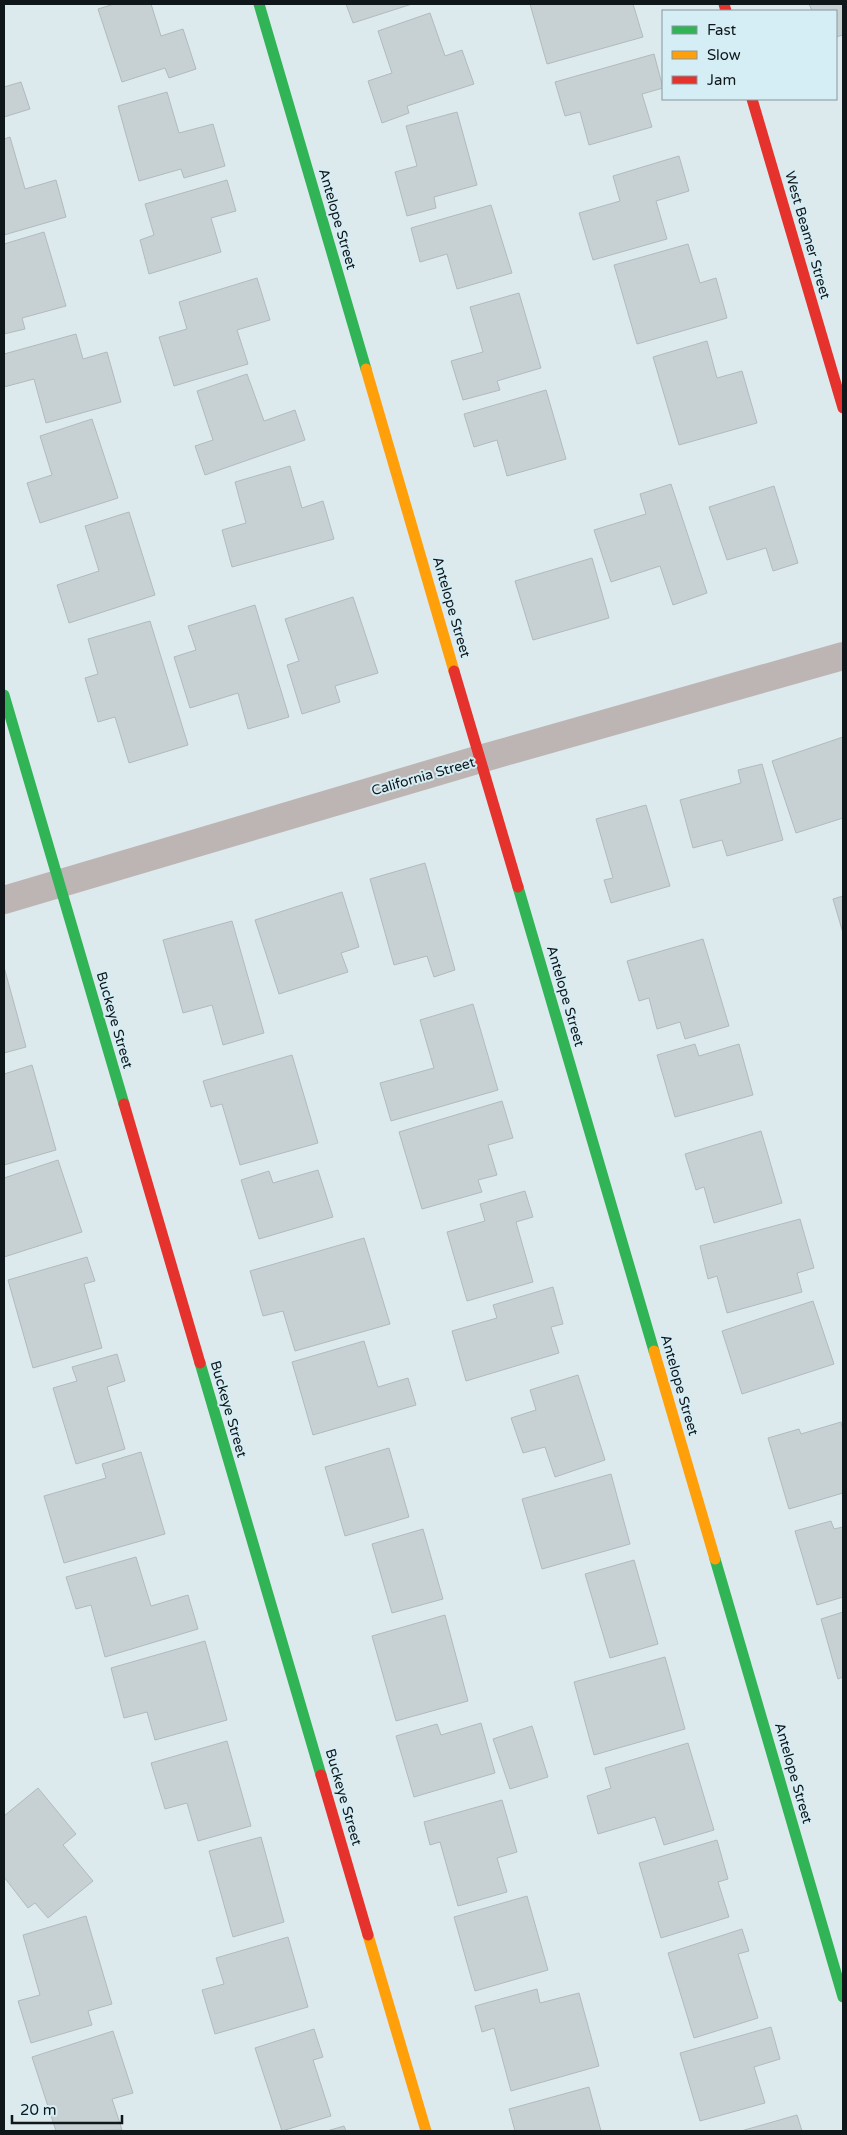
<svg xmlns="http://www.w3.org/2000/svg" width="847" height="2135" viewBox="0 0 847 2135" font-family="'Varela Round',sans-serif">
	<rect width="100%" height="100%" fill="#dce9ed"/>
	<path fill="#c7d1d4" stroke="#b1bbbe" d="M 114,4 L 151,4 L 161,36 L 183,29 L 196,69 L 169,78 L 165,68 L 122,82 L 98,9 Z
		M 346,4 L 412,4 L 353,23 Z
		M 530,4 L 633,4 L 643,37 L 547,64 Z
		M 809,4 L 843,4 L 843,35 L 836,37 L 836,11 L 812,11 Z
		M 430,13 L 445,56 L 462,50 L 474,84 L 407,106 L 409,113 L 382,123 L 368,81 L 392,73 L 378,31 Z
		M 654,54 L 663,88 L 642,94 L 652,127 L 589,145 L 580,112 L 565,116 L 555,82 Z
		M 21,82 L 30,109 L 4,117 L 4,87 Z
		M 167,92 L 179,133 L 213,124 L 225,166 L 184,178 L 181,169 L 139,181 L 118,106 Z
		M 457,112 L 477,185 L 434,197 L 436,208 L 407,216 L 395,172 L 417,166 L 406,126 Z
		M 10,137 L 25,189 L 56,180 L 66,217 L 4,235 L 4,139 Z
		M 679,156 L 689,191 L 656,201 L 667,239 L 593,260 L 579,213 L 620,201 L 613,176 Z
		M 227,180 L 236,211 L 211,218 L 221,252 L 149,274 L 140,240 L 154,235 L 145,204 Z
		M 491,205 L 512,273 L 457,289 L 447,254 L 420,262 L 411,228 Z
		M 44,232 L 66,306 L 22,318 L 25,329 L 4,334 L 4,244 Z
		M 688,244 L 700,283 L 716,278 L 727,318 L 637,344 L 614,265 Z
		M 257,278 L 270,320 L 237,330 L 248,364 L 174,386 L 159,337 L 187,329 L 179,302 Z
		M 519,293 L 541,368 L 497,381 L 500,390 L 463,400 L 451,361 L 483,352 L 470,307 Z
		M 76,334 L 83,359 L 107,352 L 121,402 L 46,423 L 34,379 L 4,387 L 4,354 Z
		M 707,341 L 717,378 L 742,371 L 757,423 L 679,445 L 653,357 Z
		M 247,374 L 264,421 L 295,410 L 305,440 L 205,475 L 195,446 L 213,440 L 197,391 Z
		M 546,390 L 566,459 L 507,476 L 497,440 L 474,447 L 464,414 Z
		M 92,419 L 118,498 L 40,523 L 27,483 L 52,475 L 40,436 Z
		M 290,466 L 302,508 L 323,501 L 334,539 L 232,567 L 222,530 L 246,523 L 235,482 Z
		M 671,484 L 707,593 L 673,605 L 660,566 L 611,582 L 594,530 L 646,514 L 640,494 Z
		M 774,486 L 798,563 L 773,571 L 766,548 L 727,560 L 709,507 Z
		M 129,512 L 155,595 L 69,623 L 57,585 L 99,571 L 85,526 Z
		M 592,558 L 609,618 L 533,640 L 515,581 Z
		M 353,597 L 378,673 L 335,686 L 340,702 L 302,714 L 287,665 L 299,661 L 285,619 Z
		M 255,605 L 289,717 L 248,729 L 238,693 L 190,708 L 174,657 L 196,650 L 188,626 Z
		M 150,621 L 188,745 L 129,763 L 115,717 L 98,722 L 85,678 L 98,674 L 88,639 Z
		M 843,737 L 843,818 L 796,833 L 772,761 Z
		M 762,764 L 783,840 L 727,856 L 722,840 L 693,848 L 680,800 L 741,783 L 738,770 Z
		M 646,805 L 670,886 L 611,903 L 604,880 L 613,878 L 596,819 Z
		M 425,863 L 455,970 L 434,977 L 427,956 L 394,965 L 370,879 Z
		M 342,892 L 359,947 L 341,953 L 348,972 L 279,994 L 255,920 Z
		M 843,896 L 843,933 L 833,899 Z
		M 232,921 L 264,1033 L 223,1045 L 212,1005 L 183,1013 L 163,940 Z
		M 703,939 L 729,1026 L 685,1039 L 680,1022 L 657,1029 L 649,998 L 639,1001 L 627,961 Z
		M 4,967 L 26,1047 L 4,1053 Z
		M 473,1004 L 498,1090 L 391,1121 L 380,1083 L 434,1068 L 420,1020 Z
		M 695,1044 L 699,1056 L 739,1044 L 753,1095 L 675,1117 L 657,1055 Z
		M 292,1055 L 318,1143 L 240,1165 L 222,1104 L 211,1107 L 203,1081 Z
		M 32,1065 L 56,1150 L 4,1165 L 4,1074 Z
		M 502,1101 L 513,1138 L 488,1145 L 497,1175 L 478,1180 L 482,1192 L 422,1209 L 399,1132 Z
		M 761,1131 L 782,1203 L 714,1223 L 704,1187 L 696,1190 L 685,1154 Z
		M 58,1160 L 82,1232 L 4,1257 L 4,1178 Z
		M 318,1170 L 333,1217 L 259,1239 L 241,1180 L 269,1171 L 273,1183 Z
		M 525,1191 L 533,1217 L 516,1222 L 533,1282 L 467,1301 L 447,1232 L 485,1221 L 480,1204 Z
		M 800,1219 L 814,1268 L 797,1273 L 802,1292 L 727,1313 L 717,1276 L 708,1279 L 700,1246 Z
		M 364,1238 L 390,1324 L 295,1351 L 283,1311 L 263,1316 L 250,1271 Z
		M 87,1257 L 95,1281 L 84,1284 L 102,1348 L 33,1368 L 8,1280 Z
		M 553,1287 L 563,1324 L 551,1327 L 559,1353 L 466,1381 L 452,1331 L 497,1318 L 493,1305 Z
		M 813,1301 L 834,1364 L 742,1394 L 722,1331 Z
		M 364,1341 L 378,1387 L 408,1378 L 416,1405 L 313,1435 L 292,1362 Z
		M 117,1354 L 125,1381 L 107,1387 L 125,1449 L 76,1464 L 53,1388 L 77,1381 L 72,1367 Z
		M 578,1375 L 605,1460 L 555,1477 L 545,1447 L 523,1453 L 511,1418 L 536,1410 L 530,1390 Z
		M 841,1422 L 843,1431 L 843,1493 L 789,1509 L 768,1438 L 799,1429 L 801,1434 Z
		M 389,1448 L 409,1517 L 345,1536 L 325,1467 Z
		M 141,1452 L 165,1534 L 64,1563 L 44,1496 L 106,1478 L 102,1464 Z
		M 611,1474 L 630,1544 L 542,1569 L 522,1499 Z
		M 831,1521 L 834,1529 L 843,1527 L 843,1597 L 817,1605 L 795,1531 Z
		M 423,1529 L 443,1599 L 392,1613 L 372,1544 Z
		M 136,1557 L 151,1606 L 188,1595 L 198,1629 L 105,1657 L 91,1605 L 76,1609 L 66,1577 Z
		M 634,1560 L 658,1644 L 610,1658 L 585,1574 Z
		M 843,1612 L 843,1677 L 838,1679 L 821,1619 Z
		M 445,1615 L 468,1701 L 396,1721 L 372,1636 Z
		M 205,1641 L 227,1720 L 155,1740 L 147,1712 L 124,1718 L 111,1668 Z
		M 665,1657 L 685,1729 L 594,1755 L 574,1682 Z
		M 481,1723 L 495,1773 L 414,1797 L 396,1736 L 437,1724 L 441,1735 Z
		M 532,1726 L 548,1777 L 510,1789 L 493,1739 Z
		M 227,1741 L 251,1826 L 198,1841 L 187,1803 L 165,1809 L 151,1763 Z
		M 688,1743 L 714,1830 L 664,1845 L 655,1817 L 598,1834 L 587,1796 L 611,1788 L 605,1768 Z
		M 38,1788 L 76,1834 L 63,1845 L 93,1881 L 48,1918 L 35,1903 L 28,1908 L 4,1877 L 4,1816 Z
		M 502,1800 L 517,1852 L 497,1858 L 507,1892 L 458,1906 L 440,1842 L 430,1845 L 424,1822 Z
		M 261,1837 L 284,1922 L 233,1937 L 209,1851 Z
		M 717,1840 L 728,1879 L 718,1882 L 729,1917 L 661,1938 L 639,1863 Z
		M 527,1896 L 548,1970 L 475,1991 L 454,1917 Z
		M 86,1916 L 112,2004 L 88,2011 L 92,2025 L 31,2043 L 18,2001 L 40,1995 L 23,1935 Z
		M 742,1929 L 749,1951 L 738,1954 L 758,2018 L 694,2038 L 668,1953 Z
		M 288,1937 L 308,2007 L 215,2034 L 202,1990 L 224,1984 L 216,1958 Z
		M 537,1989 L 540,2003 L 579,1993 L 599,2066 L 511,2091 L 494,2028 L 482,2032 L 475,2006 Z
		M 771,2027 L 780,2059 L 754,2067 L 765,2103 L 700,2121 L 680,2053 Z
		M 314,2029 L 323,2057 L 313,2060 L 331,2116 L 282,2131 L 255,2048 Z
		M 113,2031 L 133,2093 L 112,2099 L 122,2130 L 56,2131 L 32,2057 Z
		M 589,2087 L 601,2131 L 515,2131 L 509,2109 Z
		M 797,2115 L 802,2131 L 741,2131 Z
		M 344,2126 L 346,2131 L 327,2131 Z"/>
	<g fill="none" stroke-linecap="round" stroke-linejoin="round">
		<path stroke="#bdb5b4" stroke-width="28" d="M 4,900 L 480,759 L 843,656"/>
		<path stroke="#30b455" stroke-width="11" d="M 259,4 L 366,369
			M 4,695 L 124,1104
			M 518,887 L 654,1351
			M 200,1363 L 321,1775
			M 715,1559 L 843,1997"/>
		<path stroke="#ff9f0a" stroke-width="11" d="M 366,369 L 454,671
			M 654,1351 L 715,1559
			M 368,1935 L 426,2131"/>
		<path stroke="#e5322d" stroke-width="11" d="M 724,4 L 726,11
			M 752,99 L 843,408
			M 454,671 L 518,887
			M 124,1104 L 200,1363
			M 321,1775 L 368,1935"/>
	</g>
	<g text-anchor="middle" stroke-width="4" stroke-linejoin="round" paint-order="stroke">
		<g font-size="14" fill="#0f171a" stroke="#d5edf4">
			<text transform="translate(338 219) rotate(74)" y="5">Antelope Street</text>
			<text transform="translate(808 235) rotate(74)" y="5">West Beamer Street</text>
			<text transform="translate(452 607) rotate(74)" y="5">Antelope Street</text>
			<text transform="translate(423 776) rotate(-16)" y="5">California Street</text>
			<text transform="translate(566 996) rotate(74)" y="5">Antelope Street</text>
			<text transform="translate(115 1020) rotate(74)" y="5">Buckeye Street</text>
			<text transform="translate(680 1385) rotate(74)" y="5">Antelope Street</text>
			<text transform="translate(229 1409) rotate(74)" y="5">Buckeye Street</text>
			<text transform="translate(794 1773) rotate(74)" y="5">Antelope Street</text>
			<text transform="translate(344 1797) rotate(74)" y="5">Buckeye Street</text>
		</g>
	</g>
	<rect width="847" height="2135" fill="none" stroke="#0f171a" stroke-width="10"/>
	<rect x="662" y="10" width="175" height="90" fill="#d5edf4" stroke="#86979d"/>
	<rect x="672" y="26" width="25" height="8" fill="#30b455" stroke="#86979d"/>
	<text x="707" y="35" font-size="15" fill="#0f171a">Fast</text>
	<rect x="672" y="51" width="25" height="8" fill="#ff9f0a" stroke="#86979d"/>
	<text x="707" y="60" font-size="15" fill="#0f171a">Slow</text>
	<rect x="672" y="76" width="25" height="8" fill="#e5322d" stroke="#86979d"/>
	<text x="707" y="85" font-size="15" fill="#0f171a">Jam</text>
	<path d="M12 2115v8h110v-8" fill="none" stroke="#0f171a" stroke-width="2.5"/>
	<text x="20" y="2115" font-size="15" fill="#0f171a" stroke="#d5edf4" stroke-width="4" paint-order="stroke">20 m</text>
</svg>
